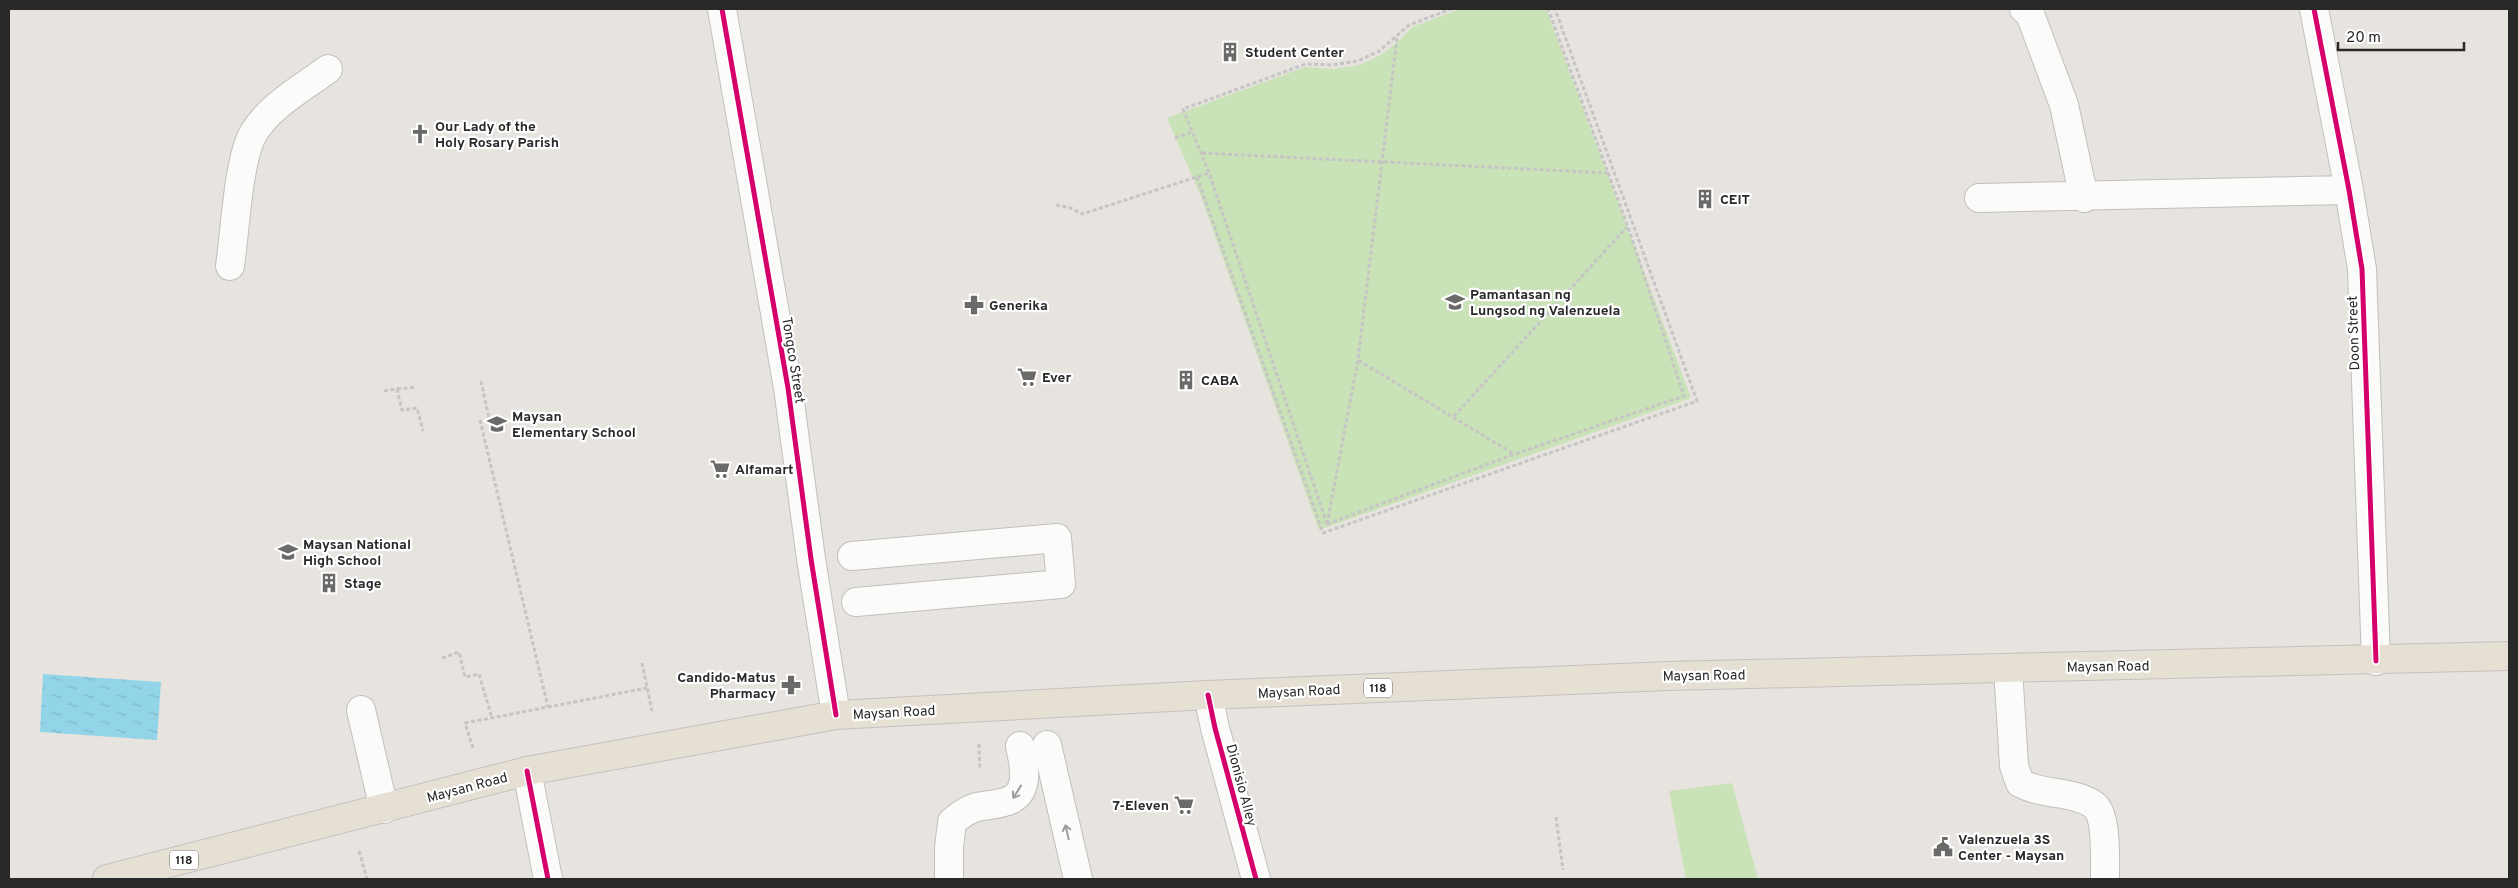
<svg xmlns="http://www.w3.org/2000/svg" width="2518" height="888" viewBox="0 0 2518 888" font-family="Overpass,sans-serif">
	<defs>
		<pattern id="water-ripples" width="26" height="14" patternUnits="userSpaceOnUse" patternTransform="scale(1.25)"><rect width="26" height="14" fill="#93d5e8"/><path d="M2 4q2-2 4 0t4 0M15 11q2-2 4 0t4 0" fill="none" stroke="#7fb7c7"/></pattern>
	</defs>
	<rect width="100%" height="100%" fill="#e7e3de"/>
	<path fill="#cae2b7" d="M 1460,9 L 1546,9 L 1691,398 L 1319,530 L 1202,199 L 1167,118 L 1305,67 L 1334,69 L 1359,65 L 1381,55 L 1402,38 L 1412,27 Z
		M 1732,783 L 1758,879 L 1686,879 L 1669,791 Z"/>
	<path fill="url(#water-ripples)" d="M 43,674 L 161,682 L 157,740 L 40,732 Z"/>
	<g fill="none" stroke-linecap="round" stroke-linejoin="round">
		<defs>
			<path id="minor" d="M 722,9 L 788,388 L 811,559 L 836,715
				M 2024,9 L 2030,14 L 2064,105 L 2084,198
				M 2314,9 L 2349,190 L 2362,269 L 2376,661
				M 1979,198 L 2349,190
				M 230,266 C 235,233 238,161 253,134 C 269,106 303,88 328,69
				M 852,556 L 1057,538 L 1061,584 L 856,602
				M 2008,668 L 2014,766 L 2020,783 C 2038,792 2049,791 2068,795 C 2077,797 2089,800 2096,807 C 2107,819 2105,863 2105,879
				M 1208,695 L 1215,728 L 1256,879
				M 361,710 L 384,809
				M 1047,745 L 1078,879
				M 527,771 L 548,879
				M 949,879 L 949,848 L 952,822 C 961,814 971,807 983,806 C 1002,803 1022,803 1024,778 C 1025,768 1022,756 1020,746"/>
			<path id="major" d="M 107,879 L 527,771 L 836,715 L 1208,695 L 1668,676 L 2509,656"/>
		</defs>
		<use href="#minor" stroke="#c1bfbf" stroke-width="30"/>
		<use href="#major" stroke="#c3c2c0" stroke-width="30"/>
		<path stroke="#c6c5c5" stroke-width="3" stroke-dasharray="4 2.5" stroke-linecap="butt" d="M 1397,38 L 1358,360 L 1514,454
			M 1175,138 L 1192,132
			M 1202,153 L 1608,173
			M 1197,177 L 1323,533 L 1697,401 L 1555,9
			M 1056,205 L 1071,208 L 1082,214 L 1209,173
			M 481,381 L 489,418
			M 397,389 L 416,387
			M 384,391 L 397,389 L 402,410 L 417,408 L 423,431
			M 1454,416 L 1627,227
			M 480,420 L 548,707
			M 1327,524 L 1515,454 L 1684,396 L 1628,227 L 1548,9
			M 1327,524 L 1209,173 L 1183,109 L 1306,64 L 1332,65 L 1357,61 L 1378,52 L 1409,25 L 1451,9
			M 1327,524 L 1358,360
			M 442,658 L 459,652 L 465,677 L 479,674 L 492,718
			M 642,663 L 652,711
			M 979,744 L 980,770
			M 473,748 L 465,723 L 647,688
			M 1556,817 L 1563,870
			M 359,851 L 367,879"/>
		<use href="#minor" stroke="#fbfbfa" stroke-width="28"/>
		<use href="#major" stroke="#e5e0d3" stroke-width="28"/>
		<defs>
			<path id="cycleway" d="M 722,9 L 788,388 L 811,559 L 836,715
				M 2314,9 L 2349,190 L 2362,269 L 2376,661
				M 1208,695 L 1215,728 L 1256,879
				M 527,771 L 548,879"/>
		</defs>
		<use href="#cycleway" stroke="#fff" stroke-width="8"/>
		<use href="#cycleway" stroke="#d6006c" stroke-width="5"/>
	</g>
	<defs><path id="oneway-shaft" d="M-6 0H5M1.5-3L5.5 0L1.5 3" fill="none" stroke-width="1.6" stroke-linecap="round" stroke-linejoin="round" transform="scale(1.25)"/></defs>
	<g stroke="#9c9c9c">
		<use href="#oneway-shaft" transform="translate(1017 792) rotate(122)"/>
		<use href="#oneway-shaft" transform="translate(1067 832) rotate(-103)"/>
	</g>
	<defs>
		<symbol id="building-bare" viewBox="-9 -9 18 18"><path d="M-4-6H4V6H1V3H-1V6H-4ZM-2.5-4.3h1.7v1.8h-1.7ZM.8-4.3h1.7v1.8H.8ZM-2.5-1h1.7V.8h-1.7ZM.8-1h1.7V.8H.8Z" fill="#6c6a68" stroke="#fff" stroke-width="2.5" paint-order="stroke"/></symbol>
		<symbol id="church-bare" viewBox="-9 -9 18 18"><path d="M-1.2-6h2.4v3.5h3.3v2.4h-3.3V6h-2.4V-.1h-3.3v-2.4h3.3Z" fill="#6c6a68" stroke="#fff" stroke-width="2.5" paint-order="stroke"/></symbol>
		<symbol id="university-bare" viewBox="-9 -9 18 18"><path d="M0-5L7-2L0 1L-7-2ZM-4 1L0 2.5L4 1V4Q0 6-4 4Z" fill="#6c6a68" stroke="#fff" stroke-width="2.5" paint-order="stroke"/></symbol>
		<symbol id="pharmacy-bare" viewBox="-9 -9 18 18"><path d="M-2-6h4v4h4v4h-4v4h-4v-4h-4v-4h4Z" fill="#6c6a68" stroke="#fff" stroke-width="2.5" paint-order="stroke"/></symbol>
		<symbol id="supermarket-bare" viewBox="-9 -9 18 18"><path d="M-6-5.5h2.5l.6 2H6L4.5 2H-2.5L-4.4-4H-6ZM-1.5 3.2a1.3 1.3 0 1 0 .1 0ZM3 3.2a1.3 1.3 0 1 0 .1 0Z" fill="#6c6a68" stroke="#fff" stroke-width="2.5" paint-order="stroke"/></symbol>
		<symbol id="school-bare" viewBox="-9 -9 18 18"><path d="M0-5L7-2L0 1L-7-2ZM-4 1L0 2.5L4 1V4Q0 6-4 4Z" fill="#6c6a68" stroke="#fff" stroke-width="2.5" paint-order="stroke"/></symbol>
		<symbol id="civic-bare" viewBox="-9 -9 18 18"><path d="M-.6-6.5H3V-4.5H.6V-3L4-1V1h2V6H-6V1h2V-1L-.6-3ZM-1.2 2.5V6h2.4V2.5Z" fill="#6c6a68" stroke="#fff" stroke-width="2.5" paint-order="stroke"/></symbol>
	</defs>
	<g fill-rule="evenodd">
		<use href="#building-bare" x="1216" y="38" width="28" height="28"/>
		<use href="#church-bare" x="406" y="120" width="28" height="28"/>
		<use href="#building-bare" x="1691" y="185" width="28" height="28"/>
		<use href="#university-bare" x="1441" y="288" width="28" height="28"/>
		<use href="#pharmacy-bare" x="960" y="291" width="28" height="28"/>
		<use href="#supermarket-bare" x="1013" y="363" width="28" height="28"/>
		<use href="#building-bare" x="1172" y="366" width="28" height="28"/>
		<use href="#school-bare" x="483" y="410" width="28" height="28"/>
		<use href="#supermarket-bare" x="706" y="455" width="28" height="28"/>
		<use href="#school-bare" x="274" y="538" width="28" height="28"/>
		<use href="#building-bare" x="315" y="569" width="28" height="28"/>
		<use href="#pharmacy-bare" x="777" y="671" width="28" height="28"/>
		<use href="#supermarket-bare" x="1170" y="791" width="28" height="28"/>
		<use href="#civic-bare" x="1929" y="833" width="28" height="28"/>
	</g>
	<g text-anchor="middle" stroke-width="4.5" stroke-linejoin="round" paint-order="stroke">
		<g fill="#fff" stroke="#696969" stroke-width="1">
			<rect x="1364" y="678.5" width="28" height="19" rx="4"/>
			<rect x="170" y="850.5" width="28" height="19" rx="4"/>
		</g>
		<g font-size="12" font-weight="bold" fill="#292929">
			<text x="1378" y="692">118</text>
			<text x="184" y="864">118</text>
		</g>
		<g font-size="14" font-weight="bold" fill="#292929" stroke="#fff" text-anchor="start">
			<text x="1245" y="57">Student Center</text>
			<text x="435" y="131">Our Lady of the<tspan x="435" dy="16">Holy Rosary Parish</tspan></text>
			<text x="1720" y="204">CEIT</text>
			<text x="1470" y="299">Pamantasan ng<tspan x="1470" dy="16">Lungsod ng Valenzuela</tspan></text>
			<text x="989" y="310">Generika</text>
			<text x="1042" y="382">Ever</text>
			<text x="1201" y="385">CABA</text>
			<text x="512" y="421">Maysan<tspan x="512" dy="16">Elementary School</tspan></text>
			<text x="735" y="474">Alfamart</text>
			<text x="303" y="549">Maysan National<tspan x="303" dy="16">High School</tspan></text>
			<text x="344" y="588">Stage</text>
			<text x="776" y="682" text-anchor="end">Candido-Matus<tspan x="776" dy="16">Pharmacy</tspan></text>
			<text x="1169" y="810" text-anchor="end">7-Eleven</text>
			<text x="1958" y="844">Valenzuela 3S<tspan x="1958" dy="16">Center - Maysan</tspan></text>
		</g>
		<g font-size="14" fill="#292929" stroke="#fff">
			<text transform="translate(2353 333) rotate(-92)" y="5">Doon Street</text>
			<text transform="translate(794 360) rotate(81)" y="5">Tongco Street</text>
			<text transform="translate(2108 666) rotate(-1)" y="5">Maysan Road</text>
			<text transform="translate(1704 675) rotate(-1)" y="5">Maysan Road</text>
			<text transform="translate(1299 691) rotate(-3)" y="5">Maysan Road</text>
			<text transform="translate(894 712) rotate(-3)" y="5">Maysan Road</text>
			<text transform="translate(1242 785) rotate(75)" y="5">Dionisio Alley</text>
			<text transform="translate(467 787) rotate(-15)" y="5">Maysan Road</text>
		</g>
	</g>
	<rect width="2518" height="888" fill="none" stroke="#292929" stroke-width="20"/>
	<path d="M2338 42v8h126v-8" fill="none" stroke="#292929" stroke-width="2.5"/>
	<text x="2346" y="42" font-size="15" fill="#292929" stroke="#ffffff" stroke-width="4" paint-order="stroke">20 m</text>
</svg>
